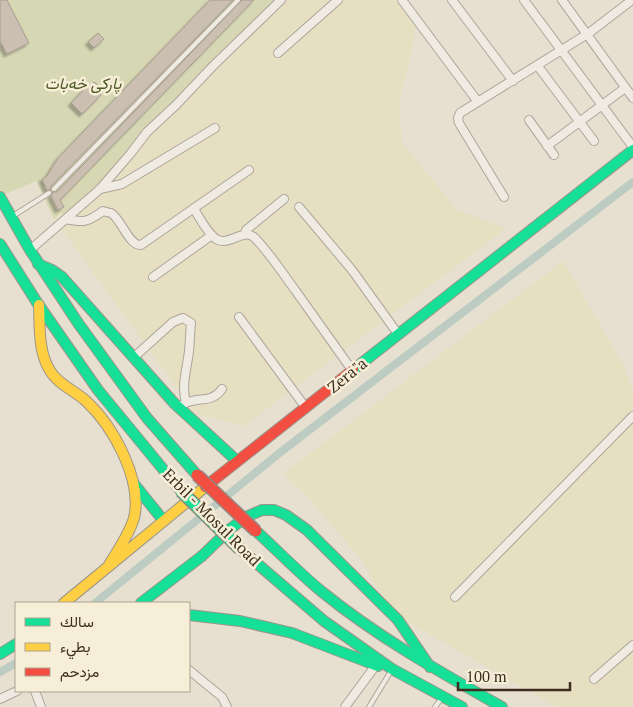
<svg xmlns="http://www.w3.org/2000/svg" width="633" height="707" viewBox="0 0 633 707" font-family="'PT Serif',Vazirmatn,serif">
	<defs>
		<filter id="shadow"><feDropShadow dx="-3" dy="3" stdDeviation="1" flood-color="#0004"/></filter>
	</defs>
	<rect width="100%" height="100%" fill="#e7e0d1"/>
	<path fill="#e6dfc2" d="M 269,0 L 406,0 L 416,28 L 409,63 L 399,101 L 402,142 L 457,210 L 507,228 L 244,426 L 196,414 L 54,219 Z
		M 563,261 L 623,364 L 633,392 L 633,707 L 557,707 L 392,613 L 362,561 L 312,502 L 283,474 Z"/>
	<path fill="#d6d7b3" d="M 0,0 L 282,0 L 66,219 L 61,212 L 54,219 L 36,181 L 0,196 Z"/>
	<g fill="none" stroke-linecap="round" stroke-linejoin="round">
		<path stroke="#bcccc2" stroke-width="8" d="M 95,603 L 282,451 L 633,182
			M 0,672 L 16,663"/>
	</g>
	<path fill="#cbbfb2" stroke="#a89c90" filter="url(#shadow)" d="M 0,0 L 7,0 L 29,43 L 7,54 L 0,41 Z
		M 210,0 L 233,0 L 51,186 L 50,190 L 47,190 L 42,179 L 47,176 L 58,158 Z
		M 242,0 L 254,0 L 60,200 L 64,207 L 58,210 L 51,196 L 53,192 L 57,192 Z
		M 98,33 L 104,39 L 94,48 L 88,42 Z
		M 94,82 L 103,90 L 99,94 L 101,95 L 82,114 L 71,103 L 89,84 L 91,86 Z"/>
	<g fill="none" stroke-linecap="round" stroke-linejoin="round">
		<defs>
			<path id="lane" d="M 54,189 L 238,0
				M 13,216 L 49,193
				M 369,707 L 391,671
				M 435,707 L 441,699"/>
			<path id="street" d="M 402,0 L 478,102
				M 452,0 L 513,81
				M 524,0 L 633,147
				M 562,0 L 633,98
				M 278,53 L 338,0
				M 537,65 L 594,141
				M 529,120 L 554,155
				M 547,146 L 625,88
				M 100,189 L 122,184 L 215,128
				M 504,197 L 459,123 L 458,118 L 460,113 L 589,33 L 632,0
				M 299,207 L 352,270 L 398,334
				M 194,209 C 200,218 207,233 216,239 C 229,247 243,227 255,238 C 270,254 282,272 295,290 C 314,317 333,343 352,370
				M 66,219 C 84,223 88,222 103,211 C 103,211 110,213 111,213 C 122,220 129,246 141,245 L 249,170
				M 245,234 L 246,230 L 284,199
				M 30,250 L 100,189 L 131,153 L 147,132 L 176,105 L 213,66 L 281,0
				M 153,277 L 212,235
				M 239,317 L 306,408
				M 133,358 L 173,322 L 183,318 L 191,323 C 190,333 190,342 189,351 C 187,369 181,385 186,403
				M 182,405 C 197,395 211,405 222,389
				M 455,597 L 633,416
				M 189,670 L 222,697 L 227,707
				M 594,679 L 633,645
				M 35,691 L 41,707
				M 0,699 L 17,691
				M 345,707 L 376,665"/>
			<path id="fast" d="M 0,197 L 30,250 L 78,323 L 147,418 L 197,475
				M 0,244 L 38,304 L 98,390 L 181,491
				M 38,264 L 52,270 L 62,277 L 174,403 L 237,461
				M 353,370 L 633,150
				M 134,484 L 163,520
				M 256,531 C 278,551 298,572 321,591 C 376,636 440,672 502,707
				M 240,549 L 324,621 L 392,669 L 462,707
				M 141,603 L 202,556 L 230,529 L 246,517 L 262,510 L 274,510 L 286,515 L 307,530 L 398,620 L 430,667
				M 189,615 L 240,621 L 292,633 L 378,666
				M 0,654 L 16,644"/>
			<path id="slow" d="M 39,305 C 40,326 38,350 49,369 C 57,384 74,390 86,401 C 113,426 143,480 134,518 C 129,535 118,550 109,565
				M 64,603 L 205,487"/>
			<path id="jam" d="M 205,487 L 353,370"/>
		</defs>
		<use href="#lane" stroke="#ada599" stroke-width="6"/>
		<use href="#street" stroke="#ada599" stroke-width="10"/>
		<use href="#fast" stroke="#9c958a" stroke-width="12"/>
		<use href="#slow" stroke="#9c958a" stroke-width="12"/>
		<use href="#jam" stroke="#9c958a" stroke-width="12"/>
		<use href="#lane" stroke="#efebe3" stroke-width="4"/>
		<use href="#street" stroke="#efebe3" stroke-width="8"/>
		<use href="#fast" stroke="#16e098" stroke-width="10"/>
		<use href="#slow" stroke="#ffcf43" stroke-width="10"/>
		<use href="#jam" stroke="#f24e42" stroke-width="10"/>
		<defs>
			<path id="fast-bridge" d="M 181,491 L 240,549"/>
			<path id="jam-bridge" d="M 197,475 L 256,531"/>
		</defs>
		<use href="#fast-bridge" stroke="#928b80" stroke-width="14" stroke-linecap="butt"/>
		<use href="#jam-bridge" stroke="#928b80" stroke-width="14" stroke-linecap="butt"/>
		<use href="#fast-bridge" stroke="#16e098" stroke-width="11"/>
		<use href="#jam-bridge" stroke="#f24e42" stroke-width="11"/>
	</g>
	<g text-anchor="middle" stroke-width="5" stroke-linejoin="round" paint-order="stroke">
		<g font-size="16" font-style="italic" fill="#4d5a26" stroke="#f7eed8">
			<text x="83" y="89">پارکی خەبات</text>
		</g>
		<g font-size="16" fill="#3d2e20" stroke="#f7eed8">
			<text transform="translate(347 375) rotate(-39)" y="6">Zera"a</text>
			<text transform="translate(212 517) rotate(45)" y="6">Erbil - Mosul Road</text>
		</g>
	</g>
	<rect x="15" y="602" width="175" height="90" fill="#f7eed8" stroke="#ada18e"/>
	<rect x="25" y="618" width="25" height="8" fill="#16e098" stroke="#ada18e"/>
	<text x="60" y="627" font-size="15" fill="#3d2e20">سالك</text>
	<rect x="25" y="643" width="25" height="8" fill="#ffcf43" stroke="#ada18e"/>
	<text x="60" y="652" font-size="15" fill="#3d2e20">بطيء</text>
	<rect x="25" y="668" width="25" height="8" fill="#f24e42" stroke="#ada18e"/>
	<text x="60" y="677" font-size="15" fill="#3d2e20">مزدحم</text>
	<path d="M458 682v8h112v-8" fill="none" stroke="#3d2e20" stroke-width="2.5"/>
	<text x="466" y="682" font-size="15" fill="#3d2e20" stroke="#f7eed8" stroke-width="4" paint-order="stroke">100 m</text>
</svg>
